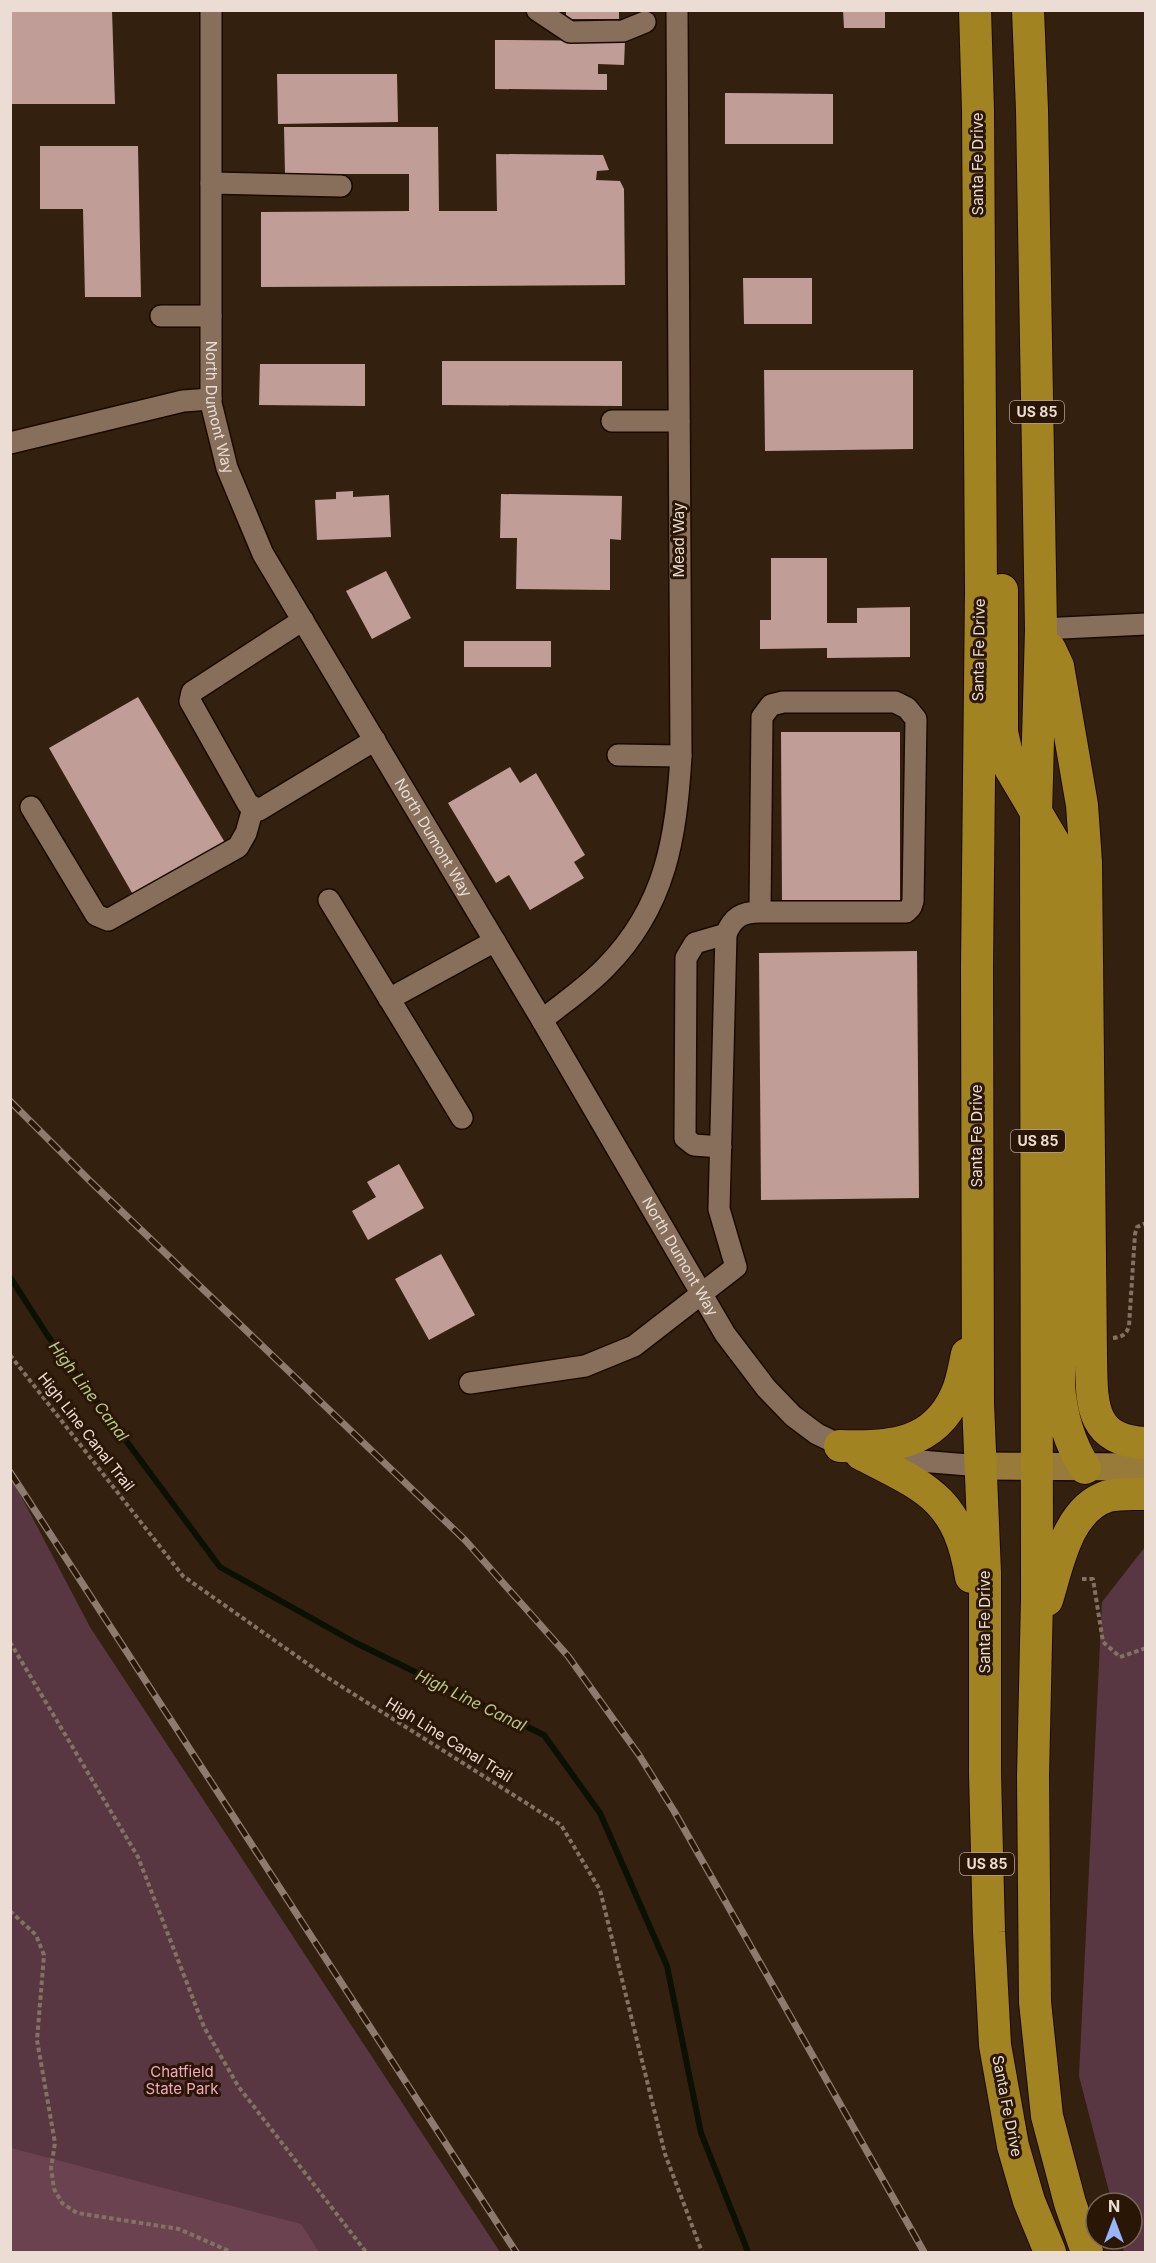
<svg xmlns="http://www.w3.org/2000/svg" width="1156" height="2263" viewBox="0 0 1156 2263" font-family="Inter,sans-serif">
	<rect width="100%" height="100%" fill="#34200f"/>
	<path fill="#583742" d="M 10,1475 L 90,1627 L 500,2252 L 11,2252 Z
		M 1145,1547 L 1146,2252 L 1124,2252 L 1121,2239 L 1132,2239 L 1132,2203 L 1112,2203 L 1079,2076 L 1102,1602 Z"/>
	<path fill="#6b4250" d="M 11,2148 L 301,2224 L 319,2252 L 11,2252 Z"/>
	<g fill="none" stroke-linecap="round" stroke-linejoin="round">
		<path stroke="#0b1000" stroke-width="6" d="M 10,1277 L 48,1336 L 220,1567 L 354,1642 L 544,1735 L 600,1813 L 667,1966 L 701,2133 L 748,2252"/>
	</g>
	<path fill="#c09d97" d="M 10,10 L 112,10 L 115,104 L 10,104 Z
		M 566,10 L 619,10 L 619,19 L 566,19 Z
		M 843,10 L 885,10 L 885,28 L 844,28 Z
		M 495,40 L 625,41 L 624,65 L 598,64 L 598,74 L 607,74 L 607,90 L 495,89 Z
		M 277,74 L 397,74 L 398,122 L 278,124 Z
		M 725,93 L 833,94 L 833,144 L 725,144 Z
		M 284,127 L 438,127 L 439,211 L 497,211 L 496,154 L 603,155 L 609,170 L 597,171 L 596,180 L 620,181 L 624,189 L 625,285 L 261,287 L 261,212 L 409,211 L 409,174 L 285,174 Z
		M 40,146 L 138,146 L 141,297 L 85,297 L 83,209 L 40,209 Z
		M 743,278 L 812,278 L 812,324 L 744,324 Z
		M 442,361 L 622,361 L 622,406 L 442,405 Z
		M 260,364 L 365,364 L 365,406 L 259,405 Z
		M 764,370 L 913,370 L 913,449 L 765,451 Z
		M 353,491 L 353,497 L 389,495 L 391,537 L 317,540 L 315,500 L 336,499 L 336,492 Z
		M 501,494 L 622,496 L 621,540 L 610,539 L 610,590 L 516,589 L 517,538 L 500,538 Z
		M 771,558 L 827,558 L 827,623 L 857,623 L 857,608 L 910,607 L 910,657 L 827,658 L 827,648 L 760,649 L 760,620 L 771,620 Z
		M 386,571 L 411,618 L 372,639 L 346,591 Z
		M 464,641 L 551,641 L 551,667 L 464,667 Z
		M 138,697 L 227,846 L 135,898 L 49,748 Z
		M 781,732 L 900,732 L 900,902 L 782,901 Z
		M 510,767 L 520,783 L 536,773 L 585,855 L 574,862 L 584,878 L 530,910 L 509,875 L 496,883 L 448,803 Z
		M 917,951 L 919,1198 L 761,1200 L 759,953 Z
		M 399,1164 L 424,1208 L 368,1240 L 352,1211 L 376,1197 L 367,1182 Z
		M 441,1254 L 475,1315 L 429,1340 L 395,1279 Z"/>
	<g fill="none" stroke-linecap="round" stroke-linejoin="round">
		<defs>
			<g id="minor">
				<path id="s1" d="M 211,10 L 211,403 L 227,468 L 263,554 L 542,1020 L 725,1334 L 766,1388 L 793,1416 L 817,1434 L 853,1451"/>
				<path d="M 537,10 L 570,32 L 623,31 L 645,22"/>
				<path d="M 211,183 L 341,186"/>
				<path d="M 161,316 L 211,316"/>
				<path d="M 612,421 L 679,421"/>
				<path d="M 10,443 L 183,401 L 211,399"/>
				<path d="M 303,620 L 192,692 L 190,701 L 248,804 L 259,810 L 375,740"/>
				<path d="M 1041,629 L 1146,624"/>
				<path d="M 618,755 L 681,756"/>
				<path d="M 31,807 L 96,915 L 108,920 L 238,847 L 246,833 L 253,808"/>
				<path d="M 329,900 L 462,1118"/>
				<path d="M 389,999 L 495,941"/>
				<path d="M 542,1020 C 563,1003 587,987 606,967 C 666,906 676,838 681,756 L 677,10"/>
				<path d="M 721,1147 L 694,1145 L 685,1138 L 686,958 L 695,943 L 726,934"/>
				<path d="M 470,1383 L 585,1366 L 634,1346 L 736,1267 L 719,1209 L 726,934 C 733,917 742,912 760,912 L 906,912 L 911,907 L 913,901 L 916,719 L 907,708 L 895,702 L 783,702 L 771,705 L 762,717 L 760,912"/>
				<path d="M 883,1458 L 981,1466"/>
			</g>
			<path id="major" d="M 981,1466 L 1146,1467"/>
			<path id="highway" d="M 975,10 L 978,110 L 981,591 L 977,967 L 978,1403 L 985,1573 L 985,1773 L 989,1932 L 995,2045 L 1013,2146 L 1029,2201 L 1050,2252
				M 1028,10 L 1032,110 L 1041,629 L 1036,814 L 1037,1599 L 1033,1776 L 1035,2002 L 1047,2116 L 1070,2203 L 1087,2252
				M 1002,590 L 1002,732 L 1010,768 L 1059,851 L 1063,864 L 1059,1385 C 1061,1414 1070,1444 1085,1468
				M 1050,649 L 1058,666 L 1082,805 L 1086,862 L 1091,1357 C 1092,1402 1089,1441 1146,1443
				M 840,1446 C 889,1448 934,1445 956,1395 C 962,1383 964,1367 967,1354
				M 861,1454 C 927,1488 958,1498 971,1577
				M 1047,1600 C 1058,1565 1067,1509 1108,1496 C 1120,1493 1133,1494 1146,1494"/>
		</defs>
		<use href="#minor" stroke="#1b0900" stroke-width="24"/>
		<use href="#major" stroke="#1b0900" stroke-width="30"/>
		<use href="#highway" stroke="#1b0900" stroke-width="34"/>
		<path stroke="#837163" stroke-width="4" stroke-dasharray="4.5 3" stroke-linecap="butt" d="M 1113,1338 C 1122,1337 1126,1335 1129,1326 L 1135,1234 L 1137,1227 L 1146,1223
			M 10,1355 L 183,1576 L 325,1676 L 561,1825 L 600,1890 L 665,2154 L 702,2252
			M 1082,1579 L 1093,1579 L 1103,1642 L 1120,1657 L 1146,1648
			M 10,1642 L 138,1857 L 204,2027 L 238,2086 L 366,2252
			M 10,1911 L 36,1935 L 44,1955 L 37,2040 L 55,2143 L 51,2168 L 54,2189 L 62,2203 L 77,2213 L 179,2229 L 231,2252"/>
		<use href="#minor" stroke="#886f5c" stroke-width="21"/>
		<use href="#major" stroke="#987b39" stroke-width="27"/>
		<use href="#highway" stroke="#a28321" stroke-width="32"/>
		<defs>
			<path id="rail" d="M 10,1101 L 90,1181 L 465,1540 L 568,1656 L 639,1755 L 674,1811 L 924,2252
				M 10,1472 L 516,2252"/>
		</defs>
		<use href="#rail" stroke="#8d7c6e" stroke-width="7"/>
		<use href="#rail" stroke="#2a1605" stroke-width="4.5" stroke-dasharray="14" stroke-linecap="butt"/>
	</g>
	<g text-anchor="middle" stroke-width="6" stroke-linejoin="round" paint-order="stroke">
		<g fill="#2a1605" stroke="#b1a195" stroke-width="1.5">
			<rect x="1010" y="401" width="54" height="22" rx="4.5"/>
			<rect x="1011" y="1130" width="54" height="22" rx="4.5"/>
			<rect x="960" y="1853" width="54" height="22" rx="4.5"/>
		</g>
		<g font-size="14" font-weight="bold" fill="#ebddd3">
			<text x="1037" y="417">US 85</text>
			<text x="1038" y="1146">US 85</text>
			<text x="987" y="1869">US 85</text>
		</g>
		<g font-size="15" fill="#ebddd3" stroke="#2a1605">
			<text transform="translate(978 164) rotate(-90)" y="5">Santa Fe Drive</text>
			<text dy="5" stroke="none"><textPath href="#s1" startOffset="398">North Dumont Way</textPath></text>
			<text transform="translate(679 540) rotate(-90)" y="5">Mead Way</text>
			<text transform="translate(979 650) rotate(-89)" y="5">Santa Fe Drive</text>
			<text dy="5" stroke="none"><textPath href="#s1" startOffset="884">North Dumont Way</textPath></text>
			<text transform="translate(977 1136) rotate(-90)" y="5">Santa Fe Drive</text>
			<text dy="5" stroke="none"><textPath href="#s1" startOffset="1370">North Dumont Way</textPath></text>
			<text transform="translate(86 1432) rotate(52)" y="5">High Line Canal Trail</text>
			<text transform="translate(985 1622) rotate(-90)" y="5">Santa Fe Drive</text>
			<text transform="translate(449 1740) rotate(32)" y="5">High Line Canal Trail</text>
			<text transform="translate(1007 2106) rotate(79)" y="5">Santa Fe Drive</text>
		</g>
		<g font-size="15" fill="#f0a8bf" stroke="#2a1605">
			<text x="182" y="2077">Chatfield<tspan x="182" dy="17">State Park</tspan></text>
		</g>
		<g font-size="16" font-style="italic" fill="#b6c886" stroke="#2a1605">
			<text transform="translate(89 1391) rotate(53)" y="6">High Line Canal</text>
			<text transform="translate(471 1700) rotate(26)" y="6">High Line Canal</text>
		</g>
	</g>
	<rect width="1156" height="2263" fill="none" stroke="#ebddd3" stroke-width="24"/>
	<g transform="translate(1114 2221)"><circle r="28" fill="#2a1605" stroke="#776657" stroke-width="1.5"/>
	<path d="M0-4.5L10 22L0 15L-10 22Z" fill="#97b6fd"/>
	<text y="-9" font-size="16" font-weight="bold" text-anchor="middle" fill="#ebddd3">N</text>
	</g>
</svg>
